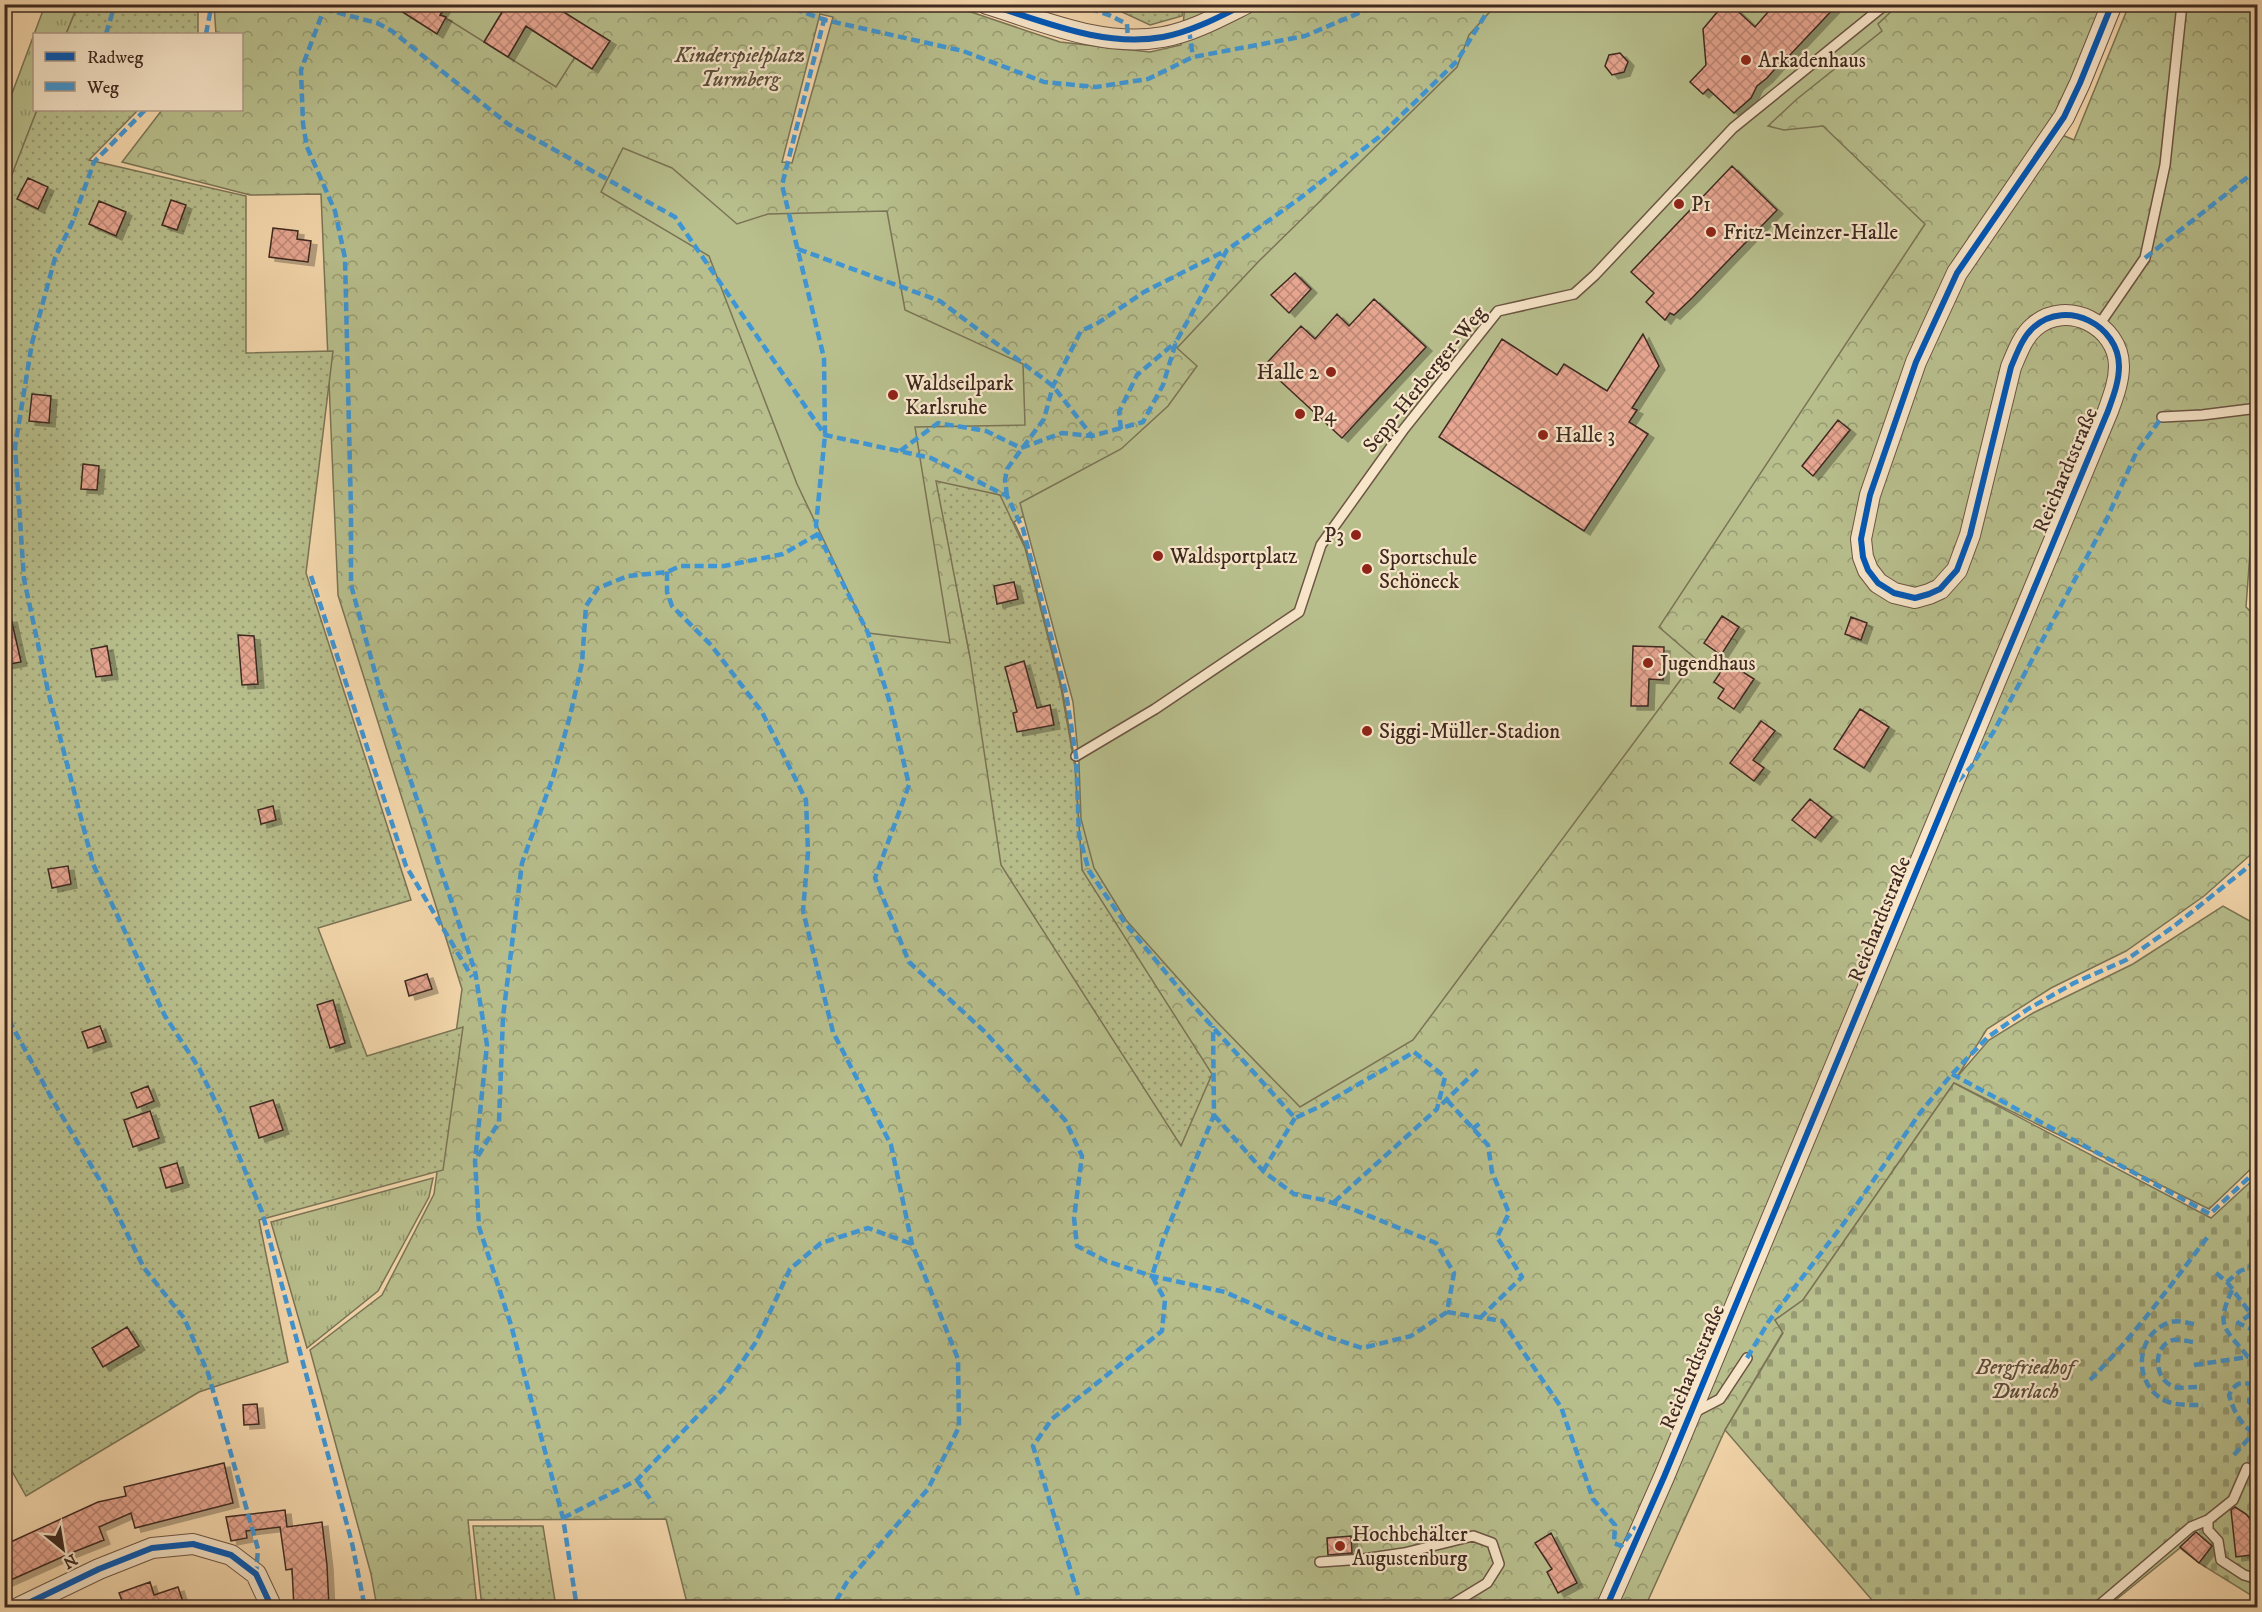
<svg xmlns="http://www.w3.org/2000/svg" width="2262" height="1612" viewBox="0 0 2262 1612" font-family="'IM FELL DW Pica',serif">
	<defs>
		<pattern id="grass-tufts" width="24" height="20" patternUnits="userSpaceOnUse" patternTransform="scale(1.5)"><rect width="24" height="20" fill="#b8bf8d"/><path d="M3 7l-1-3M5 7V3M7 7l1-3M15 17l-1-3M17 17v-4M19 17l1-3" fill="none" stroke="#979b73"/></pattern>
		<pattern id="forest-crowns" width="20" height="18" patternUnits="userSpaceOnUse" patternTransform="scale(1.5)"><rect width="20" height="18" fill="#b8bf8d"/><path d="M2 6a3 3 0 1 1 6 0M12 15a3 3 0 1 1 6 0" fill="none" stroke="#979b73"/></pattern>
		<pattern id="cemetery-stones" width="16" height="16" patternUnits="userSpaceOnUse" patternTransform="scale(1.5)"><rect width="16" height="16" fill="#b8bf8d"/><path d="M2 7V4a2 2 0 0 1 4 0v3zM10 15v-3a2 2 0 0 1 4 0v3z" fill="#979b73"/></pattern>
		<pattern id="garden-dots" width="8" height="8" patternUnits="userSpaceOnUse" patternTransform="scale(1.5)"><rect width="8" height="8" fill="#b8bf8d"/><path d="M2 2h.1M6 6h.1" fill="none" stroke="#979b73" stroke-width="1.8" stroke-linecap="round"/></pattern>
		<pattern id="building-cross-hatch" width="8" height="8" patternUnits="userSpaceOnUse" patternTransform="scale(1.5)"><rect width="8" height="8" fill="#e7a691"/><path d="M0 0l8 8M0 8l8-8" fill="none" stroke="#bd8776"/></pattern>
		<filter id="shadow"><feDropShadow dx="6" dy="4" stdDeviation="0" flood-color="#0004"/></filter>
	</defs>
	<rect width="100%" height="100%" fill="#f5d8ad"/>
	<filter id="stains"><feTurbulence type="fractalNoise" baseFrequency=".00333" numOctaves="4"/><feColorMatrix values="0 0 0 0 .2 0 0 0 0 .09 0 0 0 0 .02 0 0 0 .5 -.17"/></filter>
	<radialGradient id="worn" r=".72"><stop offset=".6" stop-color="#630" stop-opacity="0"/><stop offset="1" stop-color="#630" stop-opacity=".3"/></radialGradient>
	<path fill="url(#grass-tufts)" stroke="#7b7456" stroke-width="1.5" d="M 45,5 L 78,5 L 66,34 L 34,34 L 34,110 L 37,110 L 5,194 L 4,115 Z
		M 433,1178 L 429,1197 L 378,1291 L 307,1348 L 271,1222 Z"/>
	<path fill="url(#forest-crowns)" stroke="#7b7456" stroke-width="1.5" fill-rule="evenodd" d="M 214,5 L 956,5 L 956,7 L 1060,42 L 1150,52 L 1181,45 L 1185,5 L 1542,5 L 1178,419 L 1014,522 L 1026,547 L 1062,688 L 1076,767 L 1164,712 L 1817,181 L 1766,121 L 1864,5 L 2098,5 L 2110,21 L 2062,135 L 2074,140 L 2129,5 L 2257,5 L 2258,446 L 2246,607 L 2258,619 L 2257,849 L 2204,896 L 2126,951 L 2051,988 L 1987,1029 L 1957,1077 L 1989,1040 L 2033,1013 L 2133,964 L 2223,906 L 2257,925 L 2257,1163 L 2209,1209 L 1954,1083 L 1803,1300 L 1775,1320 L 1783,1332 L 1725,1430 L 1645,1607 L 688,1607 L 666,1519 L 468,1520 L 477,1607 L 377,1607 L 371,1574 L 310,1350 L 382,1295 L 434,1194 L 462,989 L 338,595 L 321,194 L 250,195 L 122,162 L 162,110 L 242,110 L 242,34 L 216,34 ZM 820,14 L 833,17 L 792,163 L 782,162 ZM 937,481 L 1075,767 L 1082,870 L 970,657 Z"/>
	<path fill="url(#cemetery-stones)" stroke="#7b7456" stroke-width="1.5" d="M 1954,1083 L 2211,1218 L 2257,1176 L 2257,1599 L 2199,1563 L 2180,1548 L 2107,1607 L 1878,1607 L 1725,1430 L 1783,1333 L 1775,1320 L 1803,1300 Z"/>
	<path fill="url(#garden-dots)" stroke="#7b7456" stroke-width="1.5" d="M 78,5 L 198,5 L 198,34 L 66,34 Z
		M 1107,5 L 1184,5 L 1182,16 L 1150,25 Z
		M 37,110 L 138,110 L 89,160 L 246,196 L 246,353 L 333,351 L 306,573 L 411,900 L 318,928 L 367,1056 L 463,1027 L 443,1170 L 259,1220 L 288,1362 L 199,1392 L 26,1496 L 4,1457 L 4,195 Z
		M 936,481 L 1000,495 L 1025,548 L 1061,688 L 1075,767 L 1082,870 L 1212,1074 L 1181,1146 L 1001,865 L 970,657 Z
		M 473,1526 L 543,1526 L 556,1607 L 482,1607 Z"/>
	<path fill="#b8bf8d" stroke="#7b7456" stroke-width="1.5" d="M 447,4 L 491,5 L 502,12 L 484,42 L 441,15 Z
		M 1496,5 L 1898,5 L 1878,24 L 1882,31 L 1797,99 L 1768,126 L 1784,130 L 1823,126 L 1925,224 L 1659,627 L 1696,659 L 1413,1040 L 1300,1107 L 1216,1021 L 1126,920 L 1094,868 L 1081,819 L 1079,763 L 1073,702 L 1020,503 L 1121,449 L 1168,406 L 1197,366 L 1177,348 L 1259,261 L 1457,67 L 1469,35 Z
		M 526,26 L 575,57 L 556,87 L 508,57 Z
		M 623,148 L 672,168 L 737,224 L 768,214 L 887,211 L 905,310 L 1023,364 L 1025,425 L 915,427 L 950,643 L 868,633 L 797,484 L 709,256 L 601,192 Z"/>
	<path fill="url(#building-cross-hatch)" stroke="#3e2920" stroke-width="1.5" filter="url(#shadow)" d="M 390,4 L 447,4 L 440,15 L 446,17 L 437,34 Z
		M 507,4 L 551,4 L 610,41 L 592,69 L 526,26 L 508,57 L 484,42 Z
		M 1724,4 L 1730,4 L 1755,27 L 1775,4 L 1838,4 L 1788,57 L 1787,55 L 1767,78 L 1757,86 L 1751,98 L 1734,113 L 1708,89 L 1703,94 L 1690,82 L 1706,65 L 1703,29 Z
		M 1620,53 L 1628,62 L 1624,72 L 1612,75 L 1605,66 L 1609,55 Z
		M 1732,166 L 1777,210 L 1692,298 L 1674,315 L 1670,313 L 1665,320 L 1646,302 L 1654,293 L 1631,272 Z
		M 28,178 L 48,187 L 38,209 L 17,199 Z
		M 171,200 L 186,205 L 177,230 L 162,225 Z
		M 99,201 L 126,212 L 116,236 L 89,224 Z
		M 273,228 L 298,231 L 297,239 L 311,241 L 308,262 L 269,257 Z
		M 1295,273 L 1311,289 L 1289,313 L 1271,295 Z
		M 1374,299 L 1426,347 L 1342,438 L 1264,366 L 1301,326 L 1315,339 L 1337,314 L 1349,326 Z
		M 1643,334 L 1659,366 L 1632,408 L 1637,410 L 1629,422 L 1648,434 L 1584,531 L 1439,437 L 1502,339 L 1557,375 L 1564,364 L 1607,391 Z
		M 32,394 L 51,396 L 49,423 L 29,421 Z
		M 1838,420 L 1850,430 L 1813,476 L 1802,466 Z
		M 83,464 L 99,466 L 97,490 L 81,489 Z
		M 1014,582 L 1018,599 L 997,604 L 994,586 Z
		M 1722,616 L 1739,627 L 1721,655 L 1704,643 Z
		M 1851,617 L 1867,623 L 1861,640 L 1845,634 Z
		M 11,618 L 21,662 L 4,665 L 4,619 Z
		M 238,635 L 254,636 L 258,684 L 242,685 Z
		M 107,646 L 112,675 L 96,677 L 91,649 Z
		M 1633,646 L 1664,647 L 1663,680 L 1649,679 L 1648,706 L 1631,706 Z
		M 1024,661 L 1037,708 L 1050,705 L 1054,725 L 1017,732 L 1013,713 L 1017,712 L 1005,667 Z
		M 1727,662 L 1754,679 L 1734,709 L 1718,698 L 1724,689 L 1714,682 Z
		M 1860,709 L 1889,727 L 1864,768 L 1834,749 Z
		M 1761,721 L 1775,731 L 1753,760 L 1764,768 L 1754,781 L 1730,763 Z
		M 1810,799 L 1832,817 L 1815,838 L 1792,820 Z
		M 273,806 L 276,820 L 261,824 L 258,810 Z
		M 68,866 L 71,884 L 52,888 L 48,869 Z
		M 427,974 L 432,989 L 409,996 L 405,981 Z
		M 333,1000 L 345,1043 L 330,1048 L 317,1005 Z
		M 100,1026 L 106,1042 L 88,1048 L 82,1032 Z
		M 148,1086 L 154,1101 L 137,1108 L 131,1093 Z
		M 273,1100 L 283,1130 L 259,1138 L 250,1107 Z
		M 150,1111 L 159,1138 L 133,1147 L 124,1120 Z
		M 177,1163 L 183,1183 L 166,1188 L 160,1168 Z
		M 127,1327 L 139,1346 L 103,1367 L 92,1348 Z
		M 257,1404 L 259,1424 L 244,1425 L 243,1405 Z
		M 224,1463 L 233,1503 L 135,1528 L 131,1513 L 99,1527 L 104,1540 L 71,1553 L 4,1583 L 4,1545 L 98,1502 L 126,1496 L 124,1487 Z
		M 2235,1507 L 2246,1514 L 2255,1525 L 2258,1554 L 2236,1557 L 2231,1510 Z
		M 285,1510 L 287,1527 L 322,1522 L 327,1565 L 329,1608 L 294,1608 L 292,1569 L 286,1570 L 280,1527 L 246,1531 L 247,1538 L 231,1541 L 226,1517 Z
		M 2196,1532 L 2212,1546 L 2199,1563 L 2180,1547 Z
		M 1551,1533 L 1577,1583 L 1558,1593 L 1547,1572 L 1552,1569 L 1535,1543 Z
		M 1351,1536 L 1352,1553 L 1328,1555 L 1327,1538 Z
		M 150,1582 L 154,1595 L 178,1587 L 185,1608 L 125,1608 L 119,1593 Z"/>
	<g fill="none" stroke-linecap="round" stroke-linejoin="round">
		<defs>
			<path id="service" d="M 2099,325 L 2145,258 L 2165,165 L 2182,4
				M 2162,417 L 2202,415 L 2258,408
				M 1076,756 L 1155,709 L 1299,612 L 1321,545 L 1404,429 L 1498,311 L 1574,294 L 1595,275 L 1733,128 L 1886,4
				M 1693,1413 L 1720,1399 L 1747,1358
				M 2208,1520 L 2208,1530 L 2218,1541 L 2221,1560 L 2244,1575 L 2258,1579
				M 1320,1562 L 1363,1559 L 1404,1553 L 1473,1536 L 1492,1543 L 1499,1564 L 1487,1583 L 1446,1608
				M 2096,1608 L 2191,1527 L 2208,1520 L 2233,1500 L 2247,1468"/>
			<path id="minor" d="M 987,4 C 1043,21 1103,48 1163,37 C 1191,32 1219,17 1245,4
				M 18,1608 L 99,1569 L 152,1548 L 193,1544 L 231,1555 L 256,1574 L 272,1608
				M 1606,1608 L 1664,1477 L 2108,411 C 2113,397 2119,382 2119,366 C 2119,326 2067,298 2034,327 C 2023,336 2017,353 2011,367 L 1970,535 L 1957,570 L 1940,589 L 1929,594 L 1915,598 L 1894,593 L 1878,583 L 1868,570 L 1863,557 L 1861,539 L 1870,495 L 1916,362 L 1957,273 L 2064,117 L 2080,83 L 2112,4"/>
		</defs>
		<use href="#service" stroke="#6c5543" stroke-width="12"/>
		<use href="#minor" stroke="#6c5543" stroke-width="22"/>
		<use href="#service" stroke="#f8e6ca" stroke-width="9"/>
		<use href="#minor" stroke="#f8e6ca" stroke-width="20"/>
		<path stroke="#3f96d5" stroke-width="4.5" stroke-dasharray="9 4.5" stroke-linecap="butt" d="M 321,4 L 324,9 L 301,70 L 303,124 L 307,147 L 335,211 L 345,258 L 351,511 L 351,585 L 379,687 L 475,971 L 487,1045 L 475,1161 L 479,1227 L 511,1325 L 563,1518 L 577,1608
			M 781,4 L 825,20 L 963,51 L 1044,82 L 1096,87 L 1148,79 L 1193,57 L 1305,36 L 1380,4
			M 828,4 L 782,185 L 824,358 L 825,435 L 816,525 L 818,534 L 868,633 L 890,703 L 909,785 L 875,878 L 909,962 L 984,1031 L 1065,1120 L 1082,1156 L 1074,1218 L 1077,1246 L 1106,1261 L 1152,1276 L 1225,1292 L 1322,1335 L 1362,1348 L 1411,1336 L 1447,1312 L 1454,1273 L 1436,1243 L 1352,1209 L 1324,1200 L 1294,1194 L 1264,1172 L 1214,1115
			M 1077,4 L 1109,15 L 1127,24 L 1128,39
			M 1936,4 L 1936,8 L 1942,4
			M 324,9 L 377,23 L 392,31 L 508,124 L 675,217 L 825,435 L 931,458 L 1007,496 L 1023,529 L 1066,693 L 1076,756 L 1079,835 L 1089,871 L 1125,923 L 1191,1003 L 1295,1118 L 1321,1106 L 1414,1052 L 1445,1077 L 1437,1109 L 1333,1203
			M 1189,30 L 1193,57
			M 106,34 L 115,4
			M 206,34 L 211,8 L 210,4
			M 145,110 L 94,162 L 72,223 L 55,258 L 32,343 L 15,447 L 24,579 L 48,691 L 93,864 L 165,1016 L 199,1068 L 223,1117 L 262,1212 L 352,1543 L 365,1608
			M 798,249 L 940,301 L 1053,386 L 1092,436
			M 2145,258 L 2258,169
			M 1121,429 L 1119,412 L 1137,375 L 1176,342
			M 900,451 L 938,423 L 986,431 L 1021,448 L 1062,433 L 1092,436 L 1143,422 L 1163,385 L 1176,342 L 1227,250 L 1299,199 L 1379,137 L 1457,61 L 1492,4
			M 1007,496 L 1005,480 L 1007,469 L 1044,419 L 1053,386 L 1081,331 L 1098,323 L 1144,292 L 1227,250
			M 667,572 L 667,592 L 672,606 L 711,645 L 762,712 L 806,800 L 808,852 L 803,911 L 833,1032 L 891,1145 L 912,1244 L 958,1359 L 959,1427 L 928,1489 L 847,1582 L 832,1608
			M 311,576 L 406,866 L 472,977
			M 1958,781 L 1971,767 L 1994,731 L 2105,523 L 2136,453 L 2162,417
			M 4,1007 L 11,1024 L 52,1099 L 105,1189 L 144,1268 L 184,1318 L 208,1373 L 258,1549 L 256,1574
			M 1952,1074 L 2210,1214 L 2258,1169
			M 1447,1100 L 1488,1145 L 1492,1172 L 1509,1213 L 1497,1237 L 1522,1277 L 1480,1318
			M 1442,1104 L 1478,1069
			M 1472,1129 L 1483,1121
			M 478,1156 L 499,1122 L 503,1017 L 522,863 L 553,777 L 570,716 L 582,663 L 586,606 L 598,588 L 628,576 L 667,572 L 680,566 L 724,566 L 783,554 L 818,534
			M 1263,1171 L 1295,1118
			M 2216,1273 L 2227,1282 L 2240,1271 L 2258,1264
			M 2227,1282 L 2251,1314 L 2258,1358
			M 2232,1290 C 2215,1327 2225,1328 2248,1357 L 2258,1354
			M 1447,1312 L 1502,1321 L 1561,1407 L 1593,1499 L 1615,1525 L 1614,1543 L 1621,1546 L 1636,1527
			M 2251,1314 L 2238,1323 L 2253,1330
			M 2194,1324 C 2187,1323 2179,1320 2171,1322 C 2136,1332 2132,1381 2162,1399 C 2173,1406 2190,1405 2203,1405
			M 2193,1342 C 2187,1341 2179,1339 2173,1340 C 2152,1346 2154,1378 2172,1386 C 2179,1389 2189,1387 2197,1387
			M 1747,1358 L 1769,1321 L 1844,1223 L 1920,1113 L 1952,1074 L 1988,1037 L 2028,1009 L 2074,983 L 2126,960 L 2173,927 L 2258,859
			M 2194,1365 L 2248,1357
			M 2090,1380 C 2134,1336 2171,1285 2209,1235
			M 2256,1386 L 2250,1394 L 2249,1402 L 2254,1407 L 2258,1406
			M 2253,1433 C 2240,1423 2234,1412 2229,1395 C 2237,1380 2242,1382 2258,1386
			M 2234,1455 L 2258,1428
			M 637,1480 L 653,1503
			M 563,1518 L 637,1480 L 723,1389 L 756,1342 L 790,1269 L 821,1243 L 868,1228 L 912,1244
			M 1082,1608 L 1033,1446 L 1052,1419 L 1162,1331 L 1165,1300 L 1152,1276 L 1163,1240 L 1214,1115 L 1213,1026"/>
		<defs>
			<path id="cycleway" d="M 987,4 C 1043,21 1103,48 1163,37 C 1191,32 1219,17 1245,4
				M 18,1608 L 99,1569 L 152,1548 L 193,1544 L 231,1555 L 256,1574 L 272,1608
				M 1606,1608 L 1664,1477 L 2108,411 C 2113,397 2119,382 2119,366 C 2119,326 2067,298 2034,327 C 2023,336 2017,353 2011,367 L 1970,535 L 1957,570 L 1940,589 L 1929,594 L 1915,598 L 1894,593 L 1878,583 L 1868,570 L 1863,557 L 1861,539 L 1870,495 L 1916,362 L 1957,273 L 2064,117 L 2080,83 L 2112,4"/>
		</defs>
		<use href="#cycleway" stroke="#f8e6ca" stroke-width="10"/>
		<use href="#cycleway" stroke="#0057b8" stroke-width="6"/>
	</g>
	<g fill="#8f2418" stroke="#f8e6ca" stroke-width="2">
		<circle cx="1746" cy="60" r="6"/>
		<circle cx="1679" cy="204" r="6"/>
		<circle cx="1711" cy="232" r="6"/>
		<circle cx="1331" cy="372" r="6"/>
		<circle cx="893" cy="395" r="6"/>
		<circle cx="1300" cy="414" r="6"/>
		<circle cx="1543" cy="435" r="6"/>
		<circle cx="1356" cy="535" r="6"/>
		<circle cx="1158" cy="556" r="6"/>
		<circle cx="1367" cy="569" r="6"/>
		<circle cx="1648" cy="663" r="6"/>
		<circle cx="1367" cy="731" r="6"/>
		<circle cx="1340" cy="1546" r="6"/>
	</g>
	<g text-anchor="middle" stroke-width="4.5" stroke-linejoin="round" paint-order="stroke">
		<g font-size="21" font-style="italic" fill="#5c4e3b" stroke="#f8e6ca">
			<text x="740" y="62">Kinderspielplatz<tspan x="740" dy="24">Turmberg</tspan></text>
			<text x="2025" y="1374">Bergfriedhof<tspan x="2025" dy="24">Durlach</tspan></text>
		</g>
		<g font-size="21" fill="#3e2920" stroke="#f8e6ca" text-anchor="start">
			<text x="1758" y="67">Arkadenhaus</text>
			<text x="1691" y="211">P1</text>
			<text x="1723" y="239">Fritz-Meinzer-Halle</text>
			<text x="1319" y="379" text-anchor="end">Halle 2</text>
			<text x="905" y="390">Waldseilpark<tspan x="905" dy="24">Karlsruhe</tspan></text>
			<text x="1312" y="421">P4</text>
			<text x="1555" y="442">Halle 3</text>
			<text x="1344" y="542" text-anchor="end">P3</text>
			<text x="1170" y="563">Waldsportplatz</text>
			<text x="1379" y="564">Sportschule<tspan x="1379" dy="24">Schöneck</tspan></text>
			<text x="1660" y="670">Jugendhaus</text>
			<text x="1379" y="738">Siggi-Müller-Stadion</text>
			<text x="1352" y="1541">Hochbehälter<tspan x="1352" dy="24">Augustenburg</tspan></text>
		</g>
		<g font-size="21" fill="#3e2920" stroke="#f8e6ca">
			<text transform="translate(1424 379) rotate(-51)" y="7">Sepp-Herberger-Weg</text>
			<text transform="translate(2065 470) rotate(-67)" y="7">Reichardtstraße</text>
			<text transform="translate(1879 919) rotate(-68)" y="7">Reichardtstraße</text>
			<text transform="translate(1692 1367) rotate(-67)" y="7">Reichardtstraße</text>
		</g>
	</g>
	<rect width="2262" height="1612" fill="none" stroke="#f5d8ad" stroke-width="24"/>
	<rect x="6" y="6" width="2250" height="1600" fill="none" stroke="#3e2920" stroke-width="3"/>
	<rect x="12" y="12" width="2238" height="1588" fill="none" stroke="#3e2920" stroke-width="1.5"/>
	<rect x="33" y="33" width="210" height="78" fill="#f8e6ca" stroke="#ae9a86" stroke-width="1.5"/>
	<rect x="45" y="52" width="30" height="9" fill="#0057b8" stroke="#ae9a86" stroke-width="1.5"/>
	<text x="87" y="63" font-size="18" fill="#3e2920">Radweg</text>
	<rect x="45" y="82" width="30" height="9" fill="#3f96d5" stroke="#ae9a86" stroke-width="1.5"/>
	<text x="87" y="93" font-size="18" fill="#3e2920">Weg</text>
	<g transform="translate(63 1549) rotate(150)" stroke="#f8e6ca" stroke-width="4.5" paint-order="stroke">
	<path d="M0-4.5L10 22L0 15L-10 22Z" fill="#3e2920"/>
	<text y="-9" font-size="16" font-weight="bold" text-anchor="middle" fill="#3e2920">N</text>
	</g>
	<rect width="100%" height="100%" filter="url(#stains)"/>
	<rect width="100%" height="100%" fill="url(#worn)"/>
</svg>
